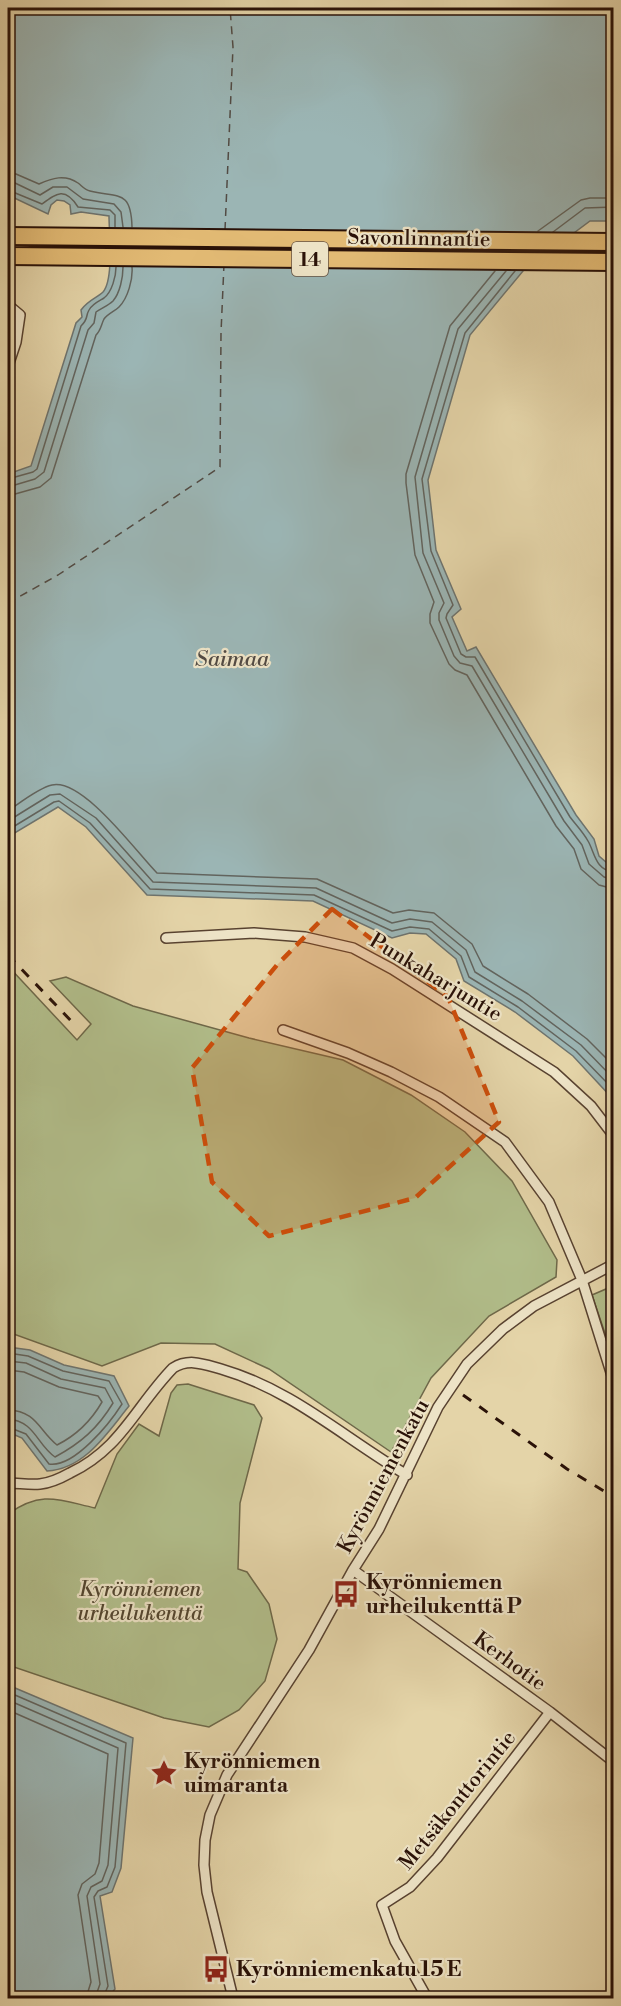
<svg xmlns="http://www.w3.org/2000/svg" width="621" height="2006" viewBox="0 0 621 2006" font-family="'Libre Bodoni',serif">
	<rect width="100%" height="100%" fill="#e4d4a8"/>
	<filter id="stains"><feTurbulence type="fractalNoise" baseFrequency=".00333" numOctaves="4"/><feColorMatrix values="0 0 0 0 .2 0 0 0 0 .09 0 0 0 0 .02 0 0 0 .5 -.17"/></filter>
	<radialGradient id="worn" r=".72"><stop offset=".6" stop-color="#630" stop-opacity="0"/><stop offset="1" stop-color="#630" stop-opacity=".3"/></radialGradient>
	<path fill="#b1bd8a" stroke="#6e6849" stroke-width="1.5" d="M 8,966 L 77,1040 L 91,1024 L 50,981 L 66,977 L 133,1006 L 249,1038 L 343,1060 L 411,1095 L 465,1132 L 512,1181 L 557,1260 L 556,1277 L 489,1316 L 431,1378 L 391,1452 L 269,1369 L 215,1344 L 161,1343 L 102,1366 L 8,1332 Z
		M 613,1286 L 613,1357 L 592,1295 Z
		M 188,1384 L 254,1405 L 262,1418 L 240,1503 L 238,1569 L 247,1572 L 269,1604 L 277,1639 L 265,1681 L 239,1710 L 209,1727 L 164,1718 L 8,1665 L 8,1514 C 42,1490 59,1500 95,1508 L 117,1454 L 139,1424 L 159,1436 L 171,1393 L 177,1385 Z"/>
	<path fill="#9bb5b4" stroke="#6e746f" stroke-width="1.5" d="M 8,8 L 613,8 L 613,221 L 590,221 L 523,271 L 470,335 L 428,480 L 436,550 L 461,609 L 452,617 L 467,651 L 476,647 L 576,815 L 594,839 L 599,856 L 613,868 L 613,1099 L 573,1056 L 515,1012 L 464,981 L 456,959 L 426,934 L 410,933 L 392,938 L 313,901 L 147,895 L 86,827 L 58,807 L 8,837 L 8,474 L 31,466 L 76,323 L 82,317 L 81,310 C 88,300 97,298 103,292 C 114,279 109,233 109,216 L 81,212 L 71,214 L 70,205 L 64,201 L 57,200 L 51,205 L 48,214 L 8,195 Z
		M 8,1347 L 30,1350 L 64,1365 L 114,1376 L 129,1406 C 108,1432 85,1469 47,1471 L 22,1438 L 8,1432 Z
		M 8,1685 L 133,1738 L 121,1868 L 112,1892 L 100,1896 L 115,1989 L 107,1998 L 8,1998 Z"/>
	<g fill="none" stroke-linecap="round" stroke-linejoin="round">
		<path stroke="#62645e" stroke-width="1.5" d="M 8,173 L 16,174 L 39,184 C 52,178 65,174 78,183 C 82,186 85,190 90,191 C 118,198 131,189 132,227
			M 8,182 L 15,183 L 40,195 L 53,187 L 67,187 L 83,199 L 114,204 L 121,212 L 123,227
			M 8,190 L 42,204 C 57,193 65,187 78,207 L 110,210 L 115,215 L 115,227
			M 538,231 L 581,200 L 590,198 L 614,198
			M 553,232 L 585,208 L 614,207
			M 495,271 L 450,326 L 406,474 L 406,483 L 415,555 L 434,602 L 430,614 L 430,623 L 449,664 L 455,670 L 467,675 L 556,826 L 574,849 L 581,869 L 599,885 L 614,889
			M 506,271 L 458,329 L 415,477 L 423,553 L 444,603 L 439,613 L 439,620 L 454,656 L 460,663 L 472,666 L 564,821 L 582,845 L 589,864 L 604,877 L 614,880
			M 515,271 L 465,333 L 422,479 L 431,551 L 453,605 L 447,614 L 446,618 L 461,654 L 466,657 L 475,657 L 570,817 C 576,825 583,832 588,841 C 595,853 595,870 614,872
			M 8,479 L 33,472 L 37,469 L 81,326 C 89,318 85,317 89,310 C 92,304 99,301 104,298 C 112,292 116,276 116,267
			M 8,487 L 35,479 L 44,472 L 88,330 L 94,323 L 96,312 C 102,308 109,305 113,301 C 120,293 123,277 123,267
			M 8,496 L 40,487 L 51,478 L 96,335 C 101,330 101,325 104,319 C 107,314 115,311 119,307 C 128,298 133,279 132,267
			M 8,811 C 20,803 38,788 52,785 C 83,778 137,853 157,873 L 317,879 L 393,913 L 409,910 L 434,913 L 472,944 L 483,966 L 528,994 L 587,1039 L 614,1066
			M 8,821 L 50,795 L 60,794 L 96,818 L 153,882 L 316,888 L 392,923 L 410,919 L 432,922 L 466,950 L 475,972 L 522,1001 L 581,1045 L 614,1079
			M 8,830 L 54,802 L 59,801 L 90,823 L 150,889 L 314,895 L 392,931 L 410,927 L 429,929 L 461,956 L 469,977 L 518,1007 L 576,1051 L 614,1090
			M 8,1353 L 28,1356 L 63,1371 L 109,1381 L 122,1404 C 110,1423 74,1468 49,1464 L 26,1434 L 8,1427
			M 8,1361 L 26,1363 L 61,1379 L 105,1388 L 113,1403 C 98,1428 81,1443 55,1457 C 37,1445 35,1421 8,1419
			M 8,1370 L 24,1372 L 59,1387 L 98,1396 L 102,1402 C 91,1421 77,1435 57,1445 C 39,1431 37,1411 8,1410
			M 8,1692 L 126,1743 L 115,1867 L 107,1887 L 98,1891 L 94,1897 L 108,1986 L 103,1998
			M 8,1700 L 118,1748 L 108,1865 L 102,1881 L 91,1887 L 87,1896 L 100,1984 L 95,1998
			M 8,1710 L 108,1754 L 99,1863 L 95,1874 L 82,1884 L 78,1895 L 91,1982 L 86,1998"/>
		<path stroke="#524b44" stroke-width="1.5" stroke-dasharray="8 6" stroke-linecap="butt" d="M 225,230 L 233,47 L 230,8
			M 8,603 L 58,575 L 220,467 L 221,333 L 224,264"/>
		<defs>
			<path id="street" d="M 8,305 L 20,315 L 16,342 L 8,366
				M 166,938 L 254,933 L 305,937 L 353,948 L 392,969 L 554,1072 L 591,1106 L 614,1136
				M 283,1030 L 348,1053 L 391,1072 L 439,1097 L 505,1142 L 549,1202 L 582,1280 L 614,1382
				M 8,1483 C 18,1483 30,1485 40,1484 C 51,1483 61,1478 70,1473 C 121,1449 136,1406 173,1368 C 189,1358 203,1364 221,1369 C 293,1390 344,1438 407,1475
				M 353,1570 L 550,1712 L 614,1762
				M 233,1998 L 207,1892 L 204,1865 L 205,1840 L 210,1815 L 227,1775 L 309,1650 L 353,1570 L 379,1529 L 438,1407 L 467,1364 L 503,1329 L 534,1306 L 614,1264
				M 427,1998 L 395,1941 L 382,1905 L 410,1887 L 437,1858 L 550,1712"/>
			<path id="highway" d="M 8,236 L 614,242
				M 8,256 L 614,262"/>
		</defs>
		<use href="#street" stroke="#584230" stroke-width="12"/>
		<use href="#highway" stroke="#2a1208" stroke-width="20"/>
		<use href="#street" stroke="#ede3c6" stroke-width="9"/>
		<use href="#highway" stroke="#e2ba74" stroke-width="16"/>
		<path stroke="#2a1208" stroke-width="3" stroke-dasharray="10 10" stroke-linecap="butt" d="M 8,955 L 75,1025
			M 463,1395 L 567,1469 L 614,1497"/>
	</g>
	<path fill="#cc4e0b" fill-opacity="0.2" stroke="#cc4e0b" stroke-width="4.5" stroke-dasharray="12 8" stroke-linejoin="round" d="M 332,909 L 448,997 L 499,1122 L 415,1198 L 269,1236 L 212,1182 L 192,1068 L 277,965 Z"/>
	<defs>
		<symbol id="bus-bare" viewBox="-9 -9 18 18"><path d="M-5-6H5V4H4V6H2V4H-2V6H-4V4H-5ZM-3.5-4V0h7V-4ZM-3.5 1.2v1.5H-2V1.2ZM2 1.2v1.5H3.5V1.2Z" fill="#8f2418" stroke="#ede3c6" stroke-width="2.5" paint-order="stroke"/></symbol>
		<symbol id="sight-bare" viewBox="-9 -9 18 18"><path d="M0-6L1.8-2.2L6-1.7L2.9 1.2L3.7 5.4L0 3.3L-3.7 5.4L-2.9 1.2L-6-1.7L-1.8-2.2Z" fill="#8f2418" stroke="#ede3c6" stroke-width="2.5" paint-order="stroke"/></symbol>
	</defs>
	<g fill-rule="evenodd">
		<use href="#bus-bare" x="327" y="1575" width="38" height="38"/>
		<use href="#sight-bare" x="145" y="1754" width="38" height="38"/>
		<use href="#bus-bare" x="197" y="1950" width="38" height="38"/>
	</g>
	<g text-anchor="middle" stroke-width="4.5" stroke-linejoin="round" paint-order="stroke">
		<rect fill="#ede3c6" stroke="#645141" stroke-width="1.5" x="292" y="242" width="36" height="34" rx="4.5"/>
		<g font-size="20" font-weight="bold" fill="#2a1208">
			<text x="310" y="266">14</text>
		</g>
		<g font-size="21" fill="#2a1208" stroke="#ede3c6">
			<text transform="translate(419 238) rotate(1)" y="7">Savonlinnantie</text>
			<text transform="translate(436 977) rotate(31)" y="7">Punkaharjuntie</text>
			<text transform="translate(383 1476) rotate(-62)" y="7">Kyrönniemenkatu</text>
			<text transform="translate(510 1661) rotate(36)" y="7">Kerhotie</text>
			<text transform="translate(457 1800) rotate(-51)" y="7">Metsäkonttorintie</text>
		</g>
		<g font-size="21" font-weight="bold" fill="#2a1208" stroke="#ede3c6" text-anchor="start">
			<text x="366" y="1589">Kyrönniemen<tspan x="366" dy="24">urheilukenttä P</tspan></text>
			<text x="184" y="1768">Kyrönniemen<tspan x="184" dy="24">uimaranta</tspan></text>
			<text x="236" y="1976">Kyrönniemenkatu 15 E</text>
		</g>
		<g font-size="21" font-style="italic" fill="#52452f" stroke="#ede3c6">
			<text x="140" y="1596">Kyrönniemen<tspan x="140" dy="24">urheilukenttä</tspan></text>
		</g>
		<g font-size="22" font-style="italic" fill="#524b44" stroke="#ede3c6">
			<text x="232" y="666">Saimaa</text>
		</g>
	</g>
	<rect width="621" height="2006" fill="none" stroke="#e4d4a8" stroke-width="30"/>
	<rect x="9" y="9" width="603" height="1988" fill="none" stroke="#2a1208" stroke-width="3"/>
	<rect x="15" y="15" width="591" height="1976" fill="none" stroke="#2a1208" stroke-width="1.5"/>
	<rect width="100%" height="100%" filter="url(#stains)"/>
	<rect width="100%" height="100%" fill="url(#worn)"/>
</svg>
